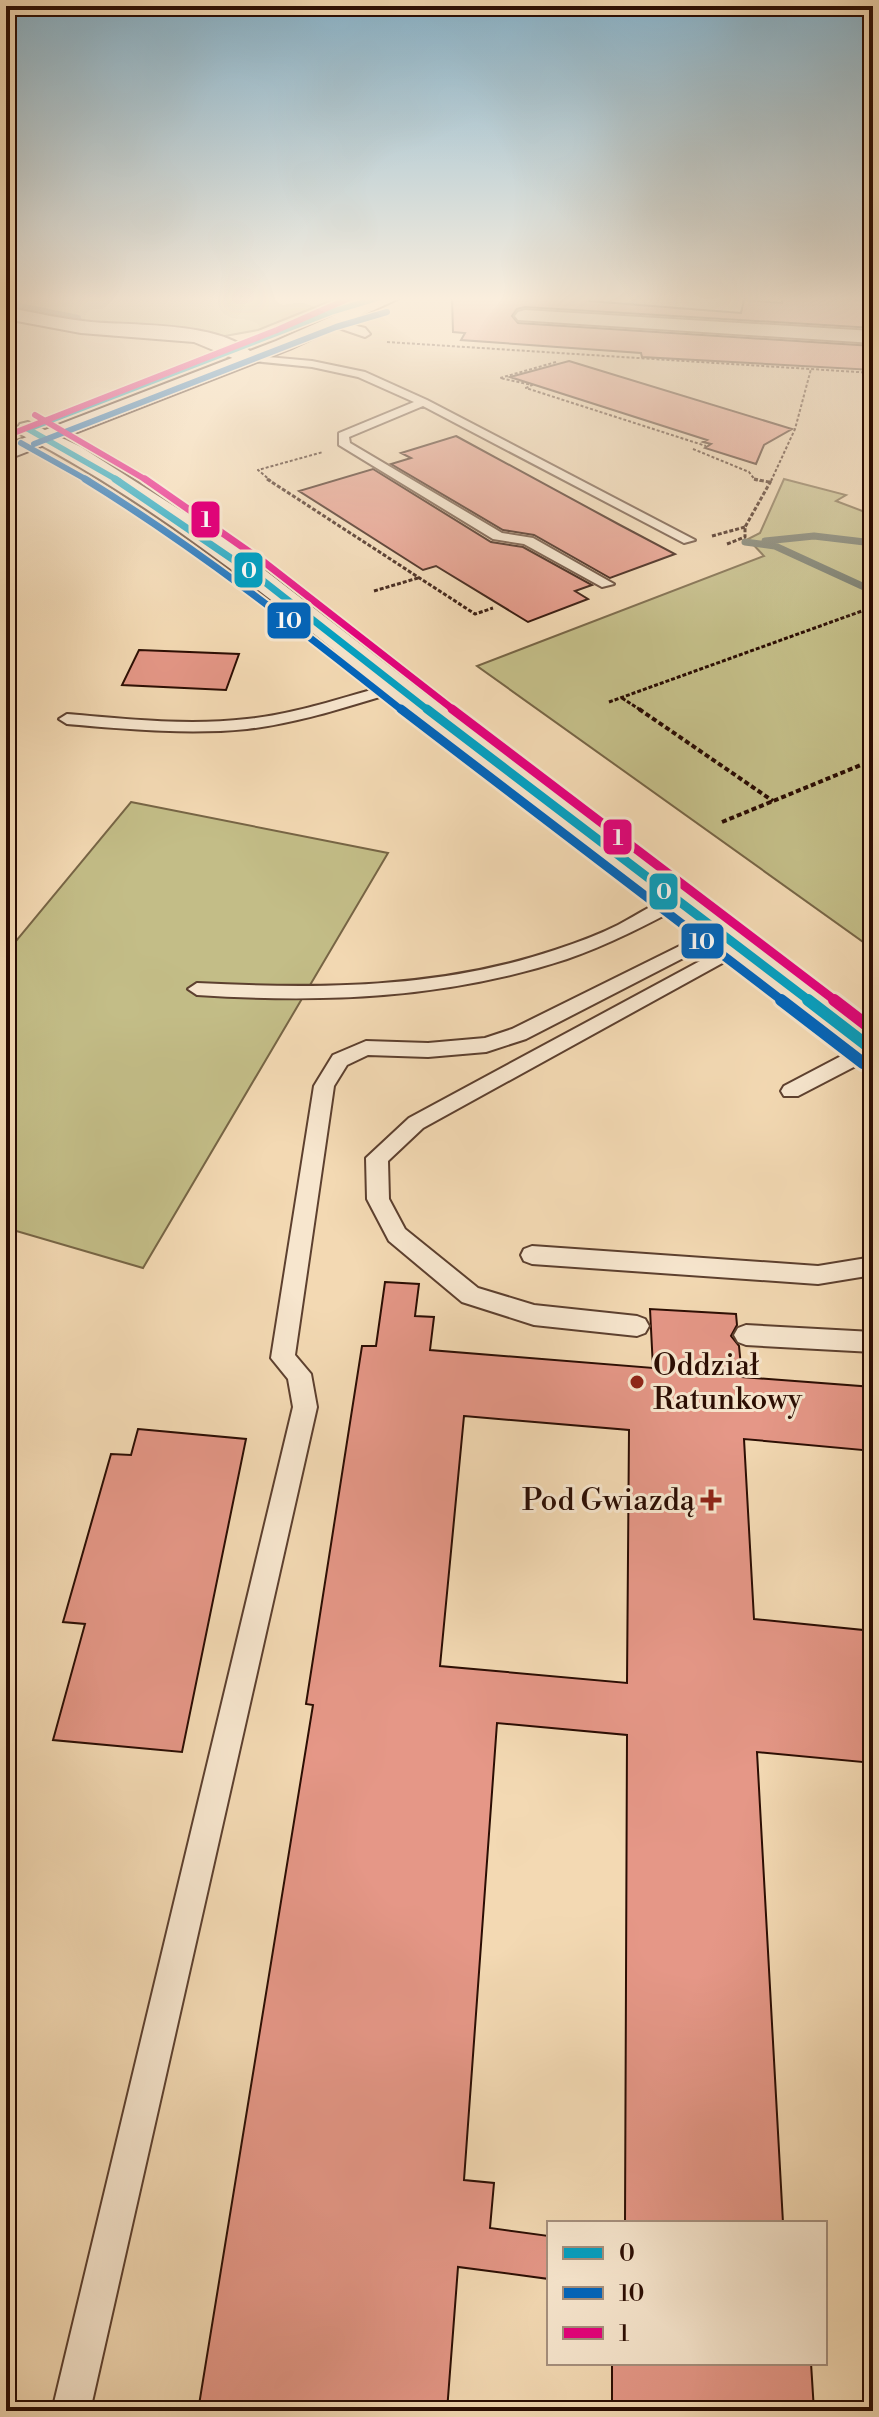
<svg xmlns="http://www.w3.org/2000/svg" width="879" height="2417" viewBox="0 0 879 2417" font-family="'Libre Bodoni',serif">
	<rect width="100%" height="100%" fill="#f3d9b3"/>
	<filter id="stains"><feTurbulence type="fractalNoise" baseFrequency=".0025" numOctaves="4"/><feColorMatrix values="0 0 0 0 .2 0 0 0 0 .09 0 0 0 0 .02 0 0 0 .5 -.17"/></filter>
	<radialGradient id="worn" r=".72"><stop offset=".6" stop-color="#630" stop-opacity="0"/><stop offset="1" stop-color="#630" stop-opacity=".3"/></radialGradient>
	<path fill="#c3bd87" stroke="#776545" stroke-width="2" d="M 11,297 L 340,297 L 258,330 L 225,336 L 90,323 L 6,308 Z
		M 784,479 L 846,495 L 836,501 L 873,515 L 873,949 L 477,666 L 764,556 L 748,539 L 760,533 Z
		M 131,802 L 388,853 L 143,1268 L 6,1228 L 6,953 Z"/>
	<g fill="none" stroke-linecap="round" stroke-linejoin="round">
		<path stroke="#6f7567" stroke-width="6" d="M 14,297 L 19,306 L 78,318"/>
		<path stroke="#6f7567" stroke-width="7" d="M 765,541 L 814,536 L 873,543
			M 745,542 L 775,546 L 873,591"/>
	</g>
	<path fill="#e59787" stroke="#2b0d03" stroke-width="2" fill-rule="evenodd" d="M 452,297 L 588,297 L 589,301 L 741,313 L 744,300 L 782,303 L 782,297 L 805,297 L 873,301 L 873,328 L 525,307 L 517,309 L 512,316 L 518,323 L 873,346 L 873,370 L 642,357 L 641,353 L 461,340 L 465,333 L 453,332 Z
		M 569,361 L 792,429 L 764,445 L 756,464 L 705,448 L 711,444 L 703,442 L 707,440 L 510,377 Z
		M 456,436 L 620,525 L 675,554 L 610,578 L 534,535 L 503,530 L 391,464 L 411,458 L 401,453 Z
		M 373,469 L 491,542 L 523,547 L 592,585 L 575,591 L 588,599 L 528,622 L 436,566 L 423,570 L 299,491 Z
		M 139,650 L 239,654 L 226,690 L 122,685 Z
		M 385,1282 L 419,1284 L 415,1316 L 434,1317 L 430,1350 L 653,1368 L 650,1309 L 736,1314 L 737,1325 L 731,1336 L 739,1346 L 742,1377 L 873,1387 L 873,1451 L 744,1439 L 754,1619 L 873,1631 L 873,1763 L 757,1752 L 783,2223 L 625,2223 L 627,1735 L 497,1723 L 464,2180 L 494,2183 L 490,2228 L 549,2236 L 549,2279 L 458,2267 L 447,2411 L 198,2411 L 313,1705 L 306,1704 L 362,1346 L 376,1346 ZM 464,1416 L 629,1430 L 627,1683 L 440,1666 Z
		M 138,1429 L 246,1439 L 182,1752 L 53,1740 L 85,1624 L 63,1622 L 111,1454 L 131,1455 Z
		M 612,2363 L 811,2363 L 814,2411 L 612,2411 Z"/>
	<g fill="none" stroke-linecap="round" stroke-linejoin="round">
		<defs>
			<path id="lane" d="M 333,320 L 365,328 L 370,334 L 365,337 L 330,325 Z
				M 247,355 L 312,361 L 365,372 L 427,400 L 695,540 L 684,543 L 423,406 L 349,437 L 350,443 L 502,533 L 533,538 L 614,584 L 602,587 L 524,544 L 493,539 L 339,445 L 339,433 L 414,402 L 358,377 L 312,367 L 243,360 L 242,358 Z
				M 398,683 L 405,687 L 403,690 C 352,705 300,723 247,729 C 187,735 126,729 67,724 L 59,719 L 67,714 C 127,719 187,726 247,719 C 299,714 348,695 398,683 Z
				M 678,895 L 684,897 L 687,901 L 684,905 C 646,925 608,945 567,959 C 446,999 323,1003 197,995 L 188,989 L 197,983 C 318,989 439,989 555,950 C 576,943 598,935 618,925 C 637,915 657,901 678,895 Z
				M 720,926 L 729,932 L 726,936 L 526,1039 L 486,1052 L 428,1057 L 368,1055 L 347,1065 L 334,1086 L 295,1355 L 311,1374 L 317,1407 L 90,2411 L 52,2411 L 293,1407 L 288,1379 L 271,1358 L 314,1086 L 333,1055 L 366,1041 L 428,1043 L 485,1038 L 512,1029 Z
				M 739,940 L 748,946 L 746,950 L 423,1128 L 388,1161 L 389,1199 L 405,1229 L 478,1288 L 534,1305 L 637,1316 L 645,1319 L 649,1326 L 645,1333 L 637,1336 L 534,1325 L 462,1302 L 389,1241 L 367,1199 L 366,1158 L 409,1118 Z
				M 873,1043 L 873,1057 L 798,1096 L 784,1096 L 781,1091 L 784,1086 L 864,1044 Z
				M 532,1246 L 818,1266 L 873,1257 L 873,1275 L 818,1284 L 532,1264 L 524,1261 L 521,1255 L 524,1249 Z
				M 746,1325 L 873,1332 L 873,1352 L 746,1345 L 738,1342 L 734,1335 L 738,1328 Z"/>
			<path id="street" d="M 6,307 C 34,313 63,319 91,322 C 135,326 228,321 257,358 L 247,364 L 194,342 L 81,333 L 6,319 Z
				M 525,310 L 873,331 L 873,343 L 518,320 L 515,316 L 518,312 Z
				M 28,422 L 81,447 L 218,534 L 490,744 L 873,1030 L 873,1064 L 859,1060 C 726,954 589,854 456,749 C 316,637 180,516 20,434 L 17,429 L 20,424 Z"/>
			<path id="secondary" d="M 376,297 L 402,297 L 290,349 L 6,460 L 6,445 L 276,341 Z"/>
		</defs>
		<use href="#lane" stroke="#5d402f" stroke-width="4"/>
		<use href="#street" stroke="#5d402f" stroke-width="4"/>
		<use href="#secondary" stroke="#2b0d03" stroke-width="4"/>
		<path stroke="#2b0d03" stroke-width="2" stroke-dasharray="3 2" stroke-linecap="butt" d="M 387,342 L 873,373
			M 556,362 L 500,378 L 532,385 L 526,388 L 706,446
			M 693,449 L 749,472 L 755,480 L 761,481
			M 271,481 L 258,470 L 323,452
			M 771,481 L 795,429 L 811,369"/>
		<path stroke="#2b0d03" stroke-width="3" stroke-dasharray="4 2" stroke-linecap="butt" d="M 267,479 L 475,614 L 493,608
			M 754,479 L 769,482
			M 712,536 L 745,527
			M 727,544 L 745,537 L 745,527 L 772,479
			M 374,591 L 418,578
			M 622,698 L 642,711
			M 609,702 L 873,607"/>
		<path stroke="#2b0d03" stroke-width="4" stroke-dasharray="5 3" stroke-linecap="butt" d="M 639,709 L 773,801
			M 722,822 L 873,760"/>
		<use href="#lane" fill="#f7e6ce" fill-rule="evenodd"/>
		<use href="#street" fill="#f7e6ce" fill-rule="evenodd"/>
		<use href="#secondary" fill="#f7e6ce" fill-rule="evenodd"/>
		<defs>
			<path id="bus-1-far3" d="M 28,429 L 119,481
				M 28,429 L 331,312 L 381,297"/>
			<path id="bus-1-far2" d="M 115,479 L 257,576 L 429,711"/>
			<path id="bus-1-far1" d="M 427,709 L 811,1002"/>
			<path id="bus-1" d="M 808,1000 L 873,1050"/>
			<path id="bus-2-far3" d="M 21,443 L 89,481
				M 34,444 L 336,327 L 387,312"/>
			<path id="bus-2-far2" d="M 85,479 C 197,548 300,629 403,711"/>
			<path id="bus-2-far1" d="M 401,709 L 784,1002"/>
			<path id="bus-2" d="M 781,1000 L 863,1063"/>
			<path id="bus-3-far3" d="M 35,415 L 148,481
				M 6,436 L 277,330 L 352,297"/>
			<path id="bus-3-far2" d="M 145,479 L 264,562 L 455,711"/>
			<path id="bus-3-far1" d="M 452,709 L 837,1002"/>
			<path id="bus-3" d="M 834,1000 L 873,1030"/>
		</defs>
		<use href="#bus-1-far3" stroke="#f7e6ce" stroke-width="9"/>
		<use href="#bus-1-far2" stroke="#f7e6ce" stroke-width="11"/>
		<use href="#bus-1-far1" stroke="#f7e6ce" stroke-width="14"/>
		<use href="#bus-1" stroke="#f7e6ce" stroke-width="18"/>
		<use href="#bus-2-far3" stroke="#f7e6ce" stroke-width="9"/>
		<use href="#bus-2-far2" stroke="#f7e6ce" stroke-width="11"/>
		<use href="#bus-2-far1" stroke="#f7e6ce" stroke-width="14"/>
		<use href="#bus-2" stroke="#f7e6ce" stroke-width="18"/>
		<use href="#bus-3-far3" stroke="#f7e6ce" stroke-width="9"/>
		<use href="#bus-3-far2" stroke="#f7e6ce" stroke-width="11"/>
		<use href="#bus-3-far1" stroke="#f7e6ce" stroke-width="14"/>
		<use href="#bus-3" stroke="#f7e6ce" stroke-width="18"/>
		<use href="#bus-1-far3" stroke="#02a1c4" stroke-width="6"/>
		<use href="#bus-1-far2" stroke="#02a1c4" stroke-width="7"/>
		<use href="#bus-1-far1" stroke="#02a1c4" stroke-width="9"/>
		<use href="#bus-1" stroke="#02a1c4" stroke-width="12"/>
		<use href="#bus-2-far3" stroke="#0065bd" stroke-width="6"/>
		<use href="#bus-2-far2" stroke="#0065bd" stroke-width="7"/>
		<use href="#bus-2-far1" stroke="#0065bd" stroke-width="9"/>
		<use href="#bus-2" stroke="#0065bd" stroke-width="12"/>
		<use href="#bus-3-far3" stroke="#e5007d" stroke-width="6"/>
		<use href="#bus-3-far2" stroke="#e5007d" stroke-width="7"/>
		<use href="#bus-3-far1" stroke="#e5007d" stroke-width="9"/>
		<use href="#bus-3" stroke="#e5007d" stroke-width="12"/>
	</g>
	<linearGradient id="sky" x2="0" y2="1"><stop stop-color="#89b6cf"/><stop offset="0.47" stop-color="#faeedd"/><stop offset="1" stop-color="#faeedd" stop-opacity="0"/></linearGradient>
	<rect width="879" height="636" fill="url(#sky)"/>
	<g fill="#8f2418" stroke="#f7e6ce" stroke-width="3">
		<circle cx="637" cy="1382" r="8"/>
		<path d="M707 1488h8v8h8v8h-8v8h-8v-8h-8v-8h8z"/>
	</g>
	<g text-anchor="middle" stroke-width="6" stroke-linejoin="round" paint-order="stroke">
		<g font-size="30" fill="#2b0d03" stroke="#f7e6ce" text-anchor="start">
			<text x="653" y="1375">Oddział<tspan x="653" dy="34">Ratunkowy</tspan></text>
			<text x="695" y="1510" text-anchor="end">Pod Gwiazdą</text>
		</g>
	</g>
	<g stroke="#f7e6ce" stroke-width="3">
		<rect x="190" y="500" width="31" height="39" rx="8" fill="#e5007d"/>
		<rect x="233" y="551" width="31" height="38" rx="8" fill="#02a1c4"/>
		<rect x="266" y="601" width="46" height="39" rx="8" fill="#0065bd"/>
		<rect x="602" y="818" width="31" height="38" rx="8" fill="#e5007d"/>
		<rect x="648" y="872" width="31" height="39" rx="8" fill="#02a1c4"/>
		<rect x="680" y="922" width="45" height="38" rx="8" fill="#0065bd"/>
	</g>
	<g font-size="22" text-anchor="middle" font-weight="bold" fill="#fff">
		<text x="206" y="527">1</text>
		<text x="249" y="578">0</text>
		<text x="289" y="628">10</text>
		<text x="618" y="845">1</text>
		<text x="664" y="899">0</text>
		<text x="702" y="949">10</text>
	</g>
	<rect width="879" height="2417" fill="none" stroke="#f3d9b3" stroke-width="32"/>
	<rect x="8" y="8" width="863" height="2401" fill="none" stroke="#2b0d03" stroke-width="4"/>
	<rect x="16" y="16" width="847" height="2385" fill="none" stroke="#2b0d03" stroke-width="2"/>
	<rect x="547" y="2221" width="280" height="144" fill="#f7e6ce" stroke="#a58f7d" stroke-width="2"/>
	<rect x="563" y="2247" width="40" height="12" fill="#02a1c4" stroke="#a58f7d" stroke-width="2"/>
	<text x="619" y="2261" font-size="24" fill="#2b0d03">0</text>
	<rect x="563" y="2287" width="40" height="12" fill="#0065bd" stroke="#a58f7d" stroke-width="2"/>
	<text x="619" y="2301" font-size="24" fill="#2b0d03">10</text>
	<rect x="563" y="2327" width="40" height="12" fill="#e5007d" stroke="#a58f7d" stroke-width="2"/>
	<text x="619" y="2341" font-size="24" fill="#2b0d03">1</text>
	<rect width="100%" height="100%" filter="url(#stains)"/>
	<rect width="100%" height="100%" fill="url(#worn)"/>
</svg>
